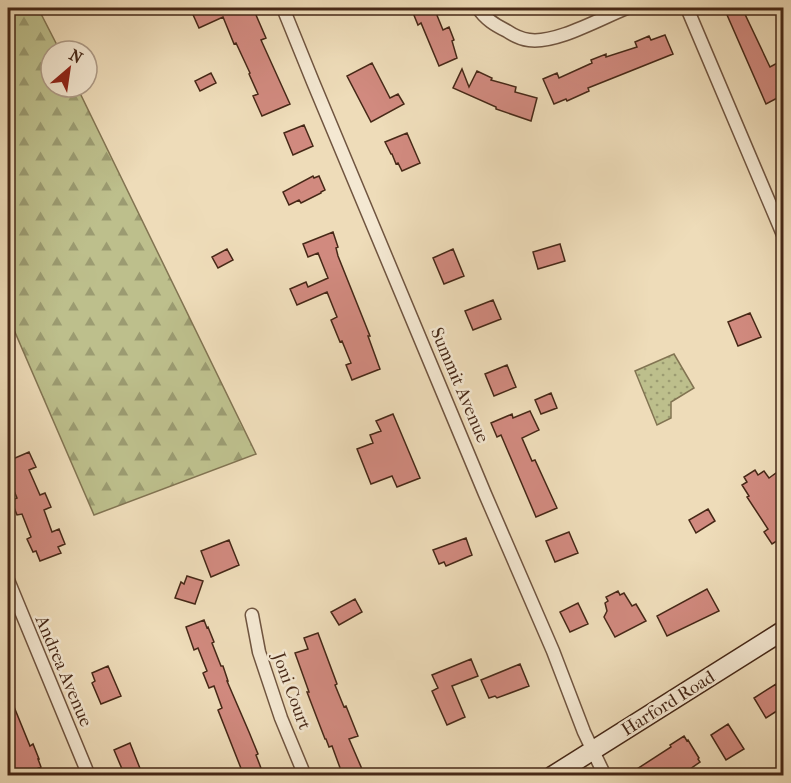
<svg xmlns="http://www.w3.org/2000/svg" width="791" height="783" viewBox="0 0 791 783" font-family="'IM FELL French Canon',serif">
	<defs>
		<pattern id="forest-firs" width="22" height="20" patternUnits="userSpaceOnUse" patternTransform="scale(1.5)"><rect width="22" height="20" fill="#bdbf8c"/><path d="M5 1l3.5 6h-7zM16 11l3.5 6h-7z" fill="#9b9b71"/></pattern>
		<pattern id="park-dots" width="8" height="8" patternUnits="userSpaceOnUse" patternTransform="scale(1.5)"><rect width="8" height="8" fill="#bdbf8c"/><path d="M2 2h.1M6 6h.1" fill="none" stroke="#9b9b71" stroke-width="1.8" stroke-linecap="round"/></pattern>
	</defs>
	<rect width="100%" height="100%" fill="#eedcb9"/>
	<filter id="stains"><feTurbulence type="fractalNoise" baseFrequency=".00333" numOctaves="4"/><feColorMatrix values="0 0 0 0 .2 0 0 0 0 .09 0 0 0 0 .02 0 0 0 .5 -.17"/></filter>
	<radialGradient id="worn" r=".72"><stop offset=".6" stop-color="#630" stop-opacity="0"/><stop offset="1" stop-color="#630" stop-opacity=".3"/></radialGradient>
	<path fill="url(#forest-firs)" stroke="#827452" stroke-width="1.5" d="M 8,8 L 38,8 L 60,51 L 51,51 L 51,87 L 77,87 L 256,454 L 94,515 L 8,316 Z"/>
	<path fill="url(#park-dots)" stroke="#827452" stroke-width="1.5" d="M 674,354 L 694,388 L 671,402 L 671,418 L 657,425 L 635,371 Z"/>
	<path fill="#d18a7f" stroke="#462817" stroke-width="1.5" d="M 190,8 L 253,8 L 266,38 L 261,40 L 290,104 L 262,116 L 253,96 L 258,94 L 249,74 L 250,73 L 236,43 L 234,44 L 223,17 L 199,28 Z
		M 411,8 L 434,8 L 443,30 L 449,27 L 454,40 L 452,41 L 457,58 L 439,66 L 421,23 L 418,25 Z
		M 724,8 L 742,8 L 770,67 L 783,60 L 783,75 L 778,77 L 783,88 L 783,95 L 766,104 Z
		M 665,35 L 673,54 L 588,88 L 589,91 L 567,101 L 566,99 L 554,104 L 543,79 L 557,73 L 559,78 L 592,63 L 591,60 L 606,54 L 606,57 L 637,47 L 635,42 L 649,36 L 651,40 Z
		M 372,63 L 390,98 L 398,94 L 404,104 L 371,122 L 347,76 Z
		M 462,69 L 469,87 L 477,71 L 492,78 L 491,80 L 516,87 L 515,92 L 537,98 L 531,121 L 496,109 L 496,107 L 453,88 Z
		M 211,73 L 216,83 L 200,91 L 195,81 Z
		M 304,125 L 313,146 L 293,155 L 284,133 Z
		M 407,133 L 420,163 L 402,171 L 398,163 L 396,164 L 392,154 L 391,154 L 385,142 Z
		M 313,176 L 314,178 L 319,176 L 325,190 L 321,192 L 321,193 L 301,203 L 299,200 L 289,205 L 283,192 Z
		M 333,232 L 338,247 L 336,248 L 338,256 L 370,336 L 368,336 L 380,369 L 352,380 L 346,365 L 351,363 L 342,341 L 340,342 L 331,320 L 337,317 L 327,292 L 297,305 L 290,289 L 306,282 L 308,287 L 328,278 L 318,253 L 308,257 L 303,244 Z
		M 560,244 L 565,261 L 538,269 L 533,252 Z
		M 227,249 L 233,260 L 218,268 L 212,257 Z
		M 453,249 L 464,276 L 444,284 L 433,258 Z
		M 493,300 L 501,319 L 473,330 L 465,311 Z
		M 750,313 L 761,337 L 738,346 L 728,322 Z
		M 507,365 L 516,387 L 494,396 L 485,374 Z
		M 551,393 L 557,408 L 541,414 L 535,400 Z
		M 530,411 L 539,430 L 522,438 L 532,461 L 535,460 L 557,508 L 536,517 L 501,435 L 497,437 L 491,423 L 512,414 L 513,418 Z
		M 393,414 L 420,478 L 397,487 L 392,476 L 371,484 L 357,449 L 373,443 L 370,435 L 381,431 L 376,421 Z
		M 29,452 L 36,467 L 29,470 L 40,495 L 45,493 L 51,507 L 44,510 L 52,532 L 59,529 L 65,544 L 58,547 L 61,553 L 40,561 L 36,551 L 33,552 L 27,539 L 31,537 L 22,514 L 17,515 L 11,500 L 17,498 L 8,476 L 8,461 Z
		M 783,468 L 783,485 L 778,489 L 783,498 L 783,537 L 772,544 L 764,532 L 768,529 L 747,497 L 749,496 L 742,485 L 747,482 L 744,477 L 755,470 L 758,475 L 764,471 L 769,478 Z
		M 708,509 L 715,521 L 696,533 L 689,520 Z
		M 569,532 L 578,553 L 555,562 L 546,541 Z
		M 466,538 L 472,555 L 446,566 L 444,562 L 439,564 L 433,550 Z
		M 229,540 L 239,565 L 211,577 L 201,551 Z
		M 187,576 L 203,581 L 195,604 L 175,598 L 181,582 L 184,584 Z
		M 707,589 L 719,611 L 667,636 L 657,616 Z
		M 618,591 L 620,595 L 624,593 L 632,606 L 636,604 L 646,621 L 615,637 L 604,617 L 607,611 L 605,603 L 608,601 L 606,597 Z
		M 355,599 L 362,612 L 339,625 L 331,612 Z
		M 578,603 L 588,624 L 570,632 L 560,612 Z
		M 204,620 L 207,628 L 208,627 L 214,642 L 212,643 L 221,666 L 223,666 L 228,681 L 227,681 L 249,732 L 258,754 L 256,755 L 264,776 L 244,776 L 218,710 L 222,708 L 214,686 L 209,688 L 203,673 L 207,671 L 198,648 L 194,650 L 186,627 Z
		M 318,633 L 337,684 L 335,685 L 344,707 L 346,706 L 358,736 L 349,739 L 365,776 L 343,776 L 332,746 L 329,747 L 326,739 L 325,739 L 307,692 L 309,692 L 295,653 L 308,649 L 304,638 Z
		M 471,659 L 478,676 L 452,686 L 465,717 L 447,725 L 432,691 L 438,688 L 432,675 Z
		M 520,664 L 529,686 L 497,698 L 495,696 L 489,698 L 481,680 Z
		M 108,666 L 121,696 L 101,704 L 92,683 L 95,681 L 92,673 Z
		M 776,684 L 783,695 L 783,707 L 766,718 L 754,698 Z
		M 8,692 L 30,746 L 33,744 L 39,759 L 38,759 L 41,767 L 21,776 L 8,776 Z
		M 728,724 L 744,749 L 726,760 L 711,735 Z
		M 684,736 L 687,741 L 688,740 L 699,758 L 698,759 L 700,762 L 680,776 L 626,776 L 671,747 L 670,745 Z
		M 130,743 L 143,776 L 125,776 L 114,750 Z"/>
	<g fill="none" stroke-linecap="round" stroke-linejoin="round">
		<defs>
			<path id="minor" d="M 283,8 L 313,82 L 485,494 L 553,651 L 584,732 L 605,776
				M 478,8 C 485,19 495,25 507,31 C 513,35 521,39 529,40 C 556,44 601,18 627,8
				M 687,8 L 784,237
				M 8,580 L 89,776
				M 252,615 L 259,652 L 281,718 L 305,776"/>
			<path id="secondary" d="M 552,776 L 784,630"/>
		</defs>
		<use href="#minor" stroke="#705540" stroke-width="15"/>
		<use href="#secondary" stroke="#462817" stroke-width="21"/>
		<use href="#minor" stroke="#f4e8d2" stroke-width="12"/>
		<use href="#secondary" stroke="#f4e8d2" stroke-width="18"/>
	</g>
	<g text-anchor="middle" stroke-width="5" stroke-linejoin="round" paint-order="stroke">
		<g font-size="18" fill="#462817" stroke="#f4e8d2">
			<text transform="translate(460 385) rotate(67)" y="6">Summit Avenue</text>
			<text transform="translate(64 671) rotate(67)" y="6">Andrea Avenue</text>
			<text transform="translate(292 691) rotate(70)" y="6">Joni Court</text>
			<text transform="translate(668 703) rotate(-32)" y="6">Harford Road</text>
		</g>
	</g>
	<rect width="791" height="783" fill="none" stroke="#eedcb9" stroke-width="30"/>
	<rect x="9" y="9" width="773" height="765" fill="none" stroke="#462817" stroke-width="3"/>
	<rect x="15" y="15" width="761" height="753" fill="none" stroke="#462817" stroke-width="1.5"/>
	<g transform="translate(69 69) rotate(29)"><circle r="28" fill="#f4e8d2" stroke="#ae9b87" stroke-width="1.5"/>
	<path d="M0-4.5L10 22L0 15L-10 22Z" fill="#8f2418"/>
	<text y="-9" font-size="16" font-weight="bold" text-anchor="middle" fill="#462817">N</text>
	</g>
	<rect width="100%" height="100%" filter="url(#stains)"/>
	<rect width="100%" height="100%" fill="url(#worn)"/>
</svg>
